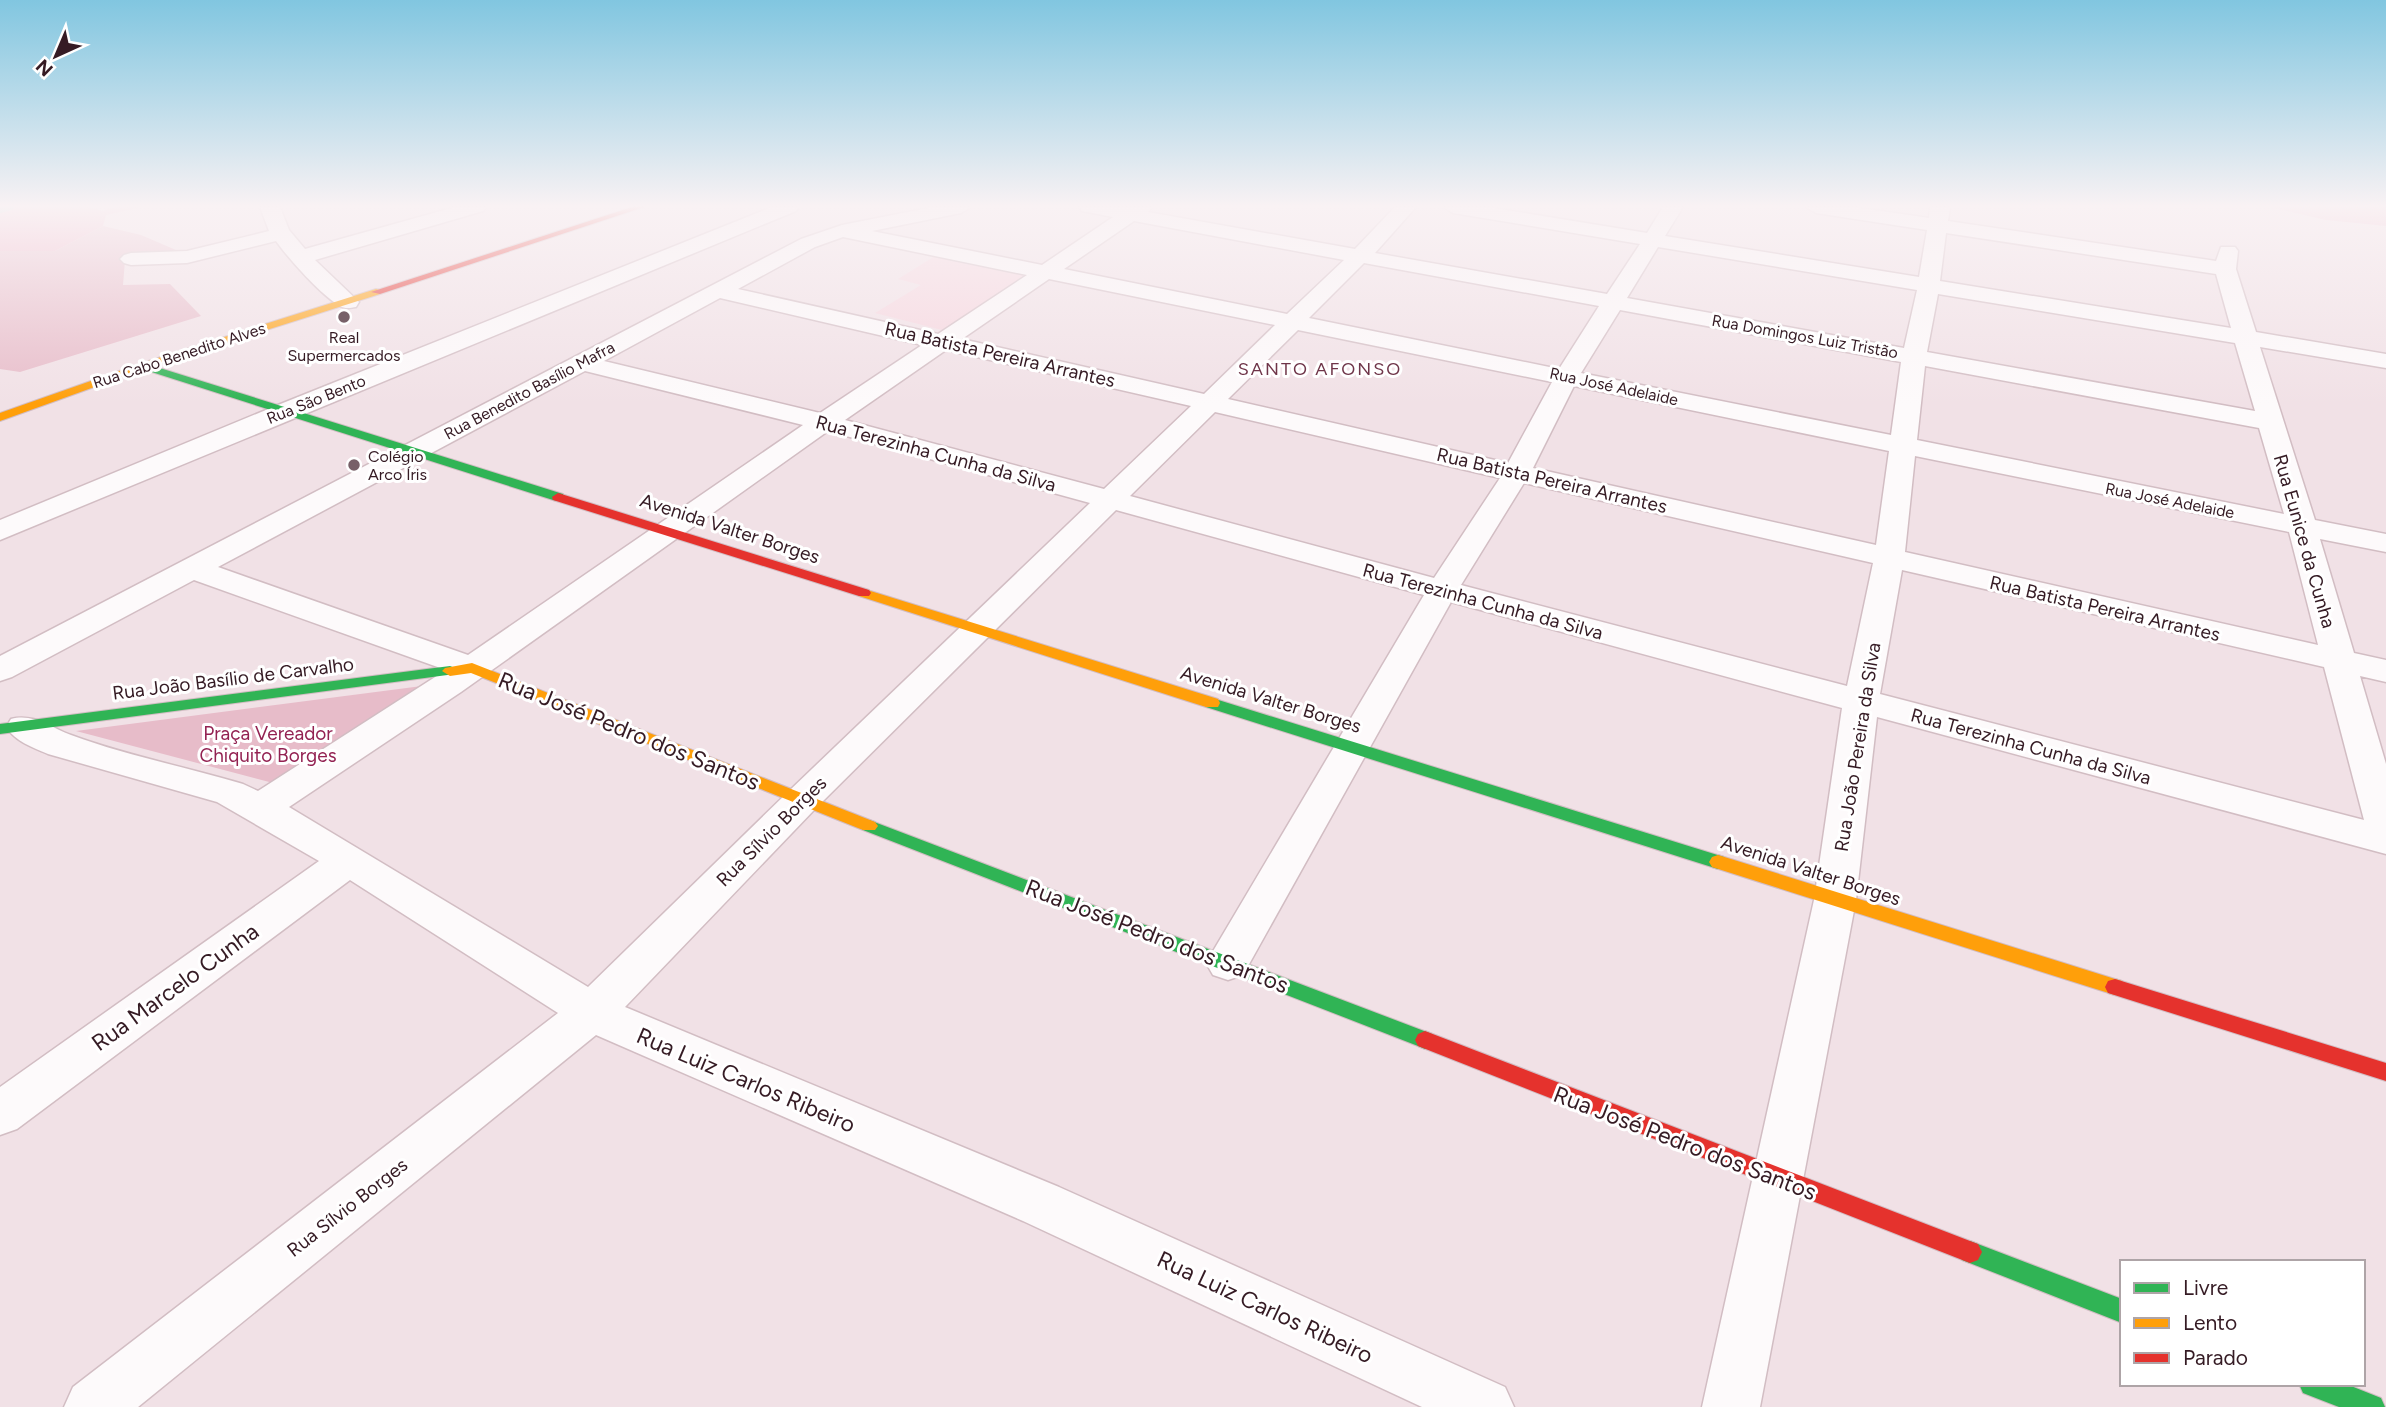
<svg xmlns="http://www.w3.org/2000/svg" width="2386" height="1407" viewBox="0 0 2386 1407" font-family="Figtree,sans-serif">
	<rect width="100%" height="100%" fill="#f1e1e6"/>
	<path fill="#f6d5de" d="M 940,253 L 1022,271 L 1024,275 L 948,329 L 942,330 L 875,313 L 921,285 L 898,279 Z"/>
	<path fill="#e7bcc9" d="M 103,226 L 141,235 L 190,256 L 125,260 L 123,285 L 170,284 L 201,316 L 20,372 L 0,369 L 0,251 L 55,251 Z
		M 422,686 L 277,784 L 76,731 Z"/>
	<path fill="#efb2c6" d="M 0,207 L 90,207 L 103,211 L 114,207 L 142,207 L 106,215 L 103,226 L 55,251 L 0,251 Z
		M 2270,207 L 2386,207 L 2386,226 L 2326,220 Z"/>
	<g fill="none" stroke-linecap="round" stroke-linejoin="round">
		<path stroke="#88e2d3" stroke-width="6" d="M 0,210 L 11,207"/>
		<defs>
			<path id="street" d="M 260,207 L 280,207 L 289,230 L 305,249 L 455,207 L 486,207 L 483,211 L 315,260 L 359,302 L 356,307 C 350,308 345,309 340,306 C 321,295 289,259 276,241 L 187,263 L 131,265 L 124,263 L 120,259 L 124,255 L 131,253 L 187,251 L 269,231 Z
				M 772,207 L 799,207 L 796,211 L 0,540 L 0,520 L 278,405 Z
				M 933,207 L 971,207 L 961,213 L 872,231 L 1042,265 L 1113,217 L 1082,211 L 1079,207 L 1152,207 L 1148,212 L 1355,249 L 1395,207 L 1416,207 L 1375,253 L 1607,294 L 1640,244 L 1453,213 L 1443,207 L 1488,207 L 1647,233 L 1663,207 L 1683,207 L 1665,236 L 1919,277 L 1927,230 L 1816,213 L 1806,207 L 1854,207 L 1929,218 L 1930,207 L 1950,207 L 1948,221 L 2216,261 L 2221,247 L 2235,247 L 2238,251 L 2236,269 L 2256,332 L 2386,354 L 2386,368 L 2260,347 L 2315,520 L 2386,534 L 2386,552 L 2320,539 L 2354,653 L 2386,660 L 2386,682 L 2360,676 L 2386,764 L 2386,854 L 1877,717 L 1856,900 L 1760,1407 L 1702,1407 L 1814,900 L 1842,708 L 1451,602 L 1243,975 L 1228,980 L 1213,975 L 1206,963 L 1424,595 L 1116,510 L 815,809 L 625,1007 L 1059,1187 L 1505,1387 L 1514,1407 L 1422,1407 L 1023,1221 L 596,1035 L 138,1407 L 64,1407 L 73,1387 L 558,1013 L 350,880 L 17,1129 L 0,1135 L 0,1087 L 319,861 L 217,802 L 48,754 C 32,747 16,742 6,727 L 11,719 C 34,713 51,728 71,735 C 127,756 187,767 243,784 L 258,791 L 446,670 L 194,580 L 12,677 L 0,681 L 0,656 L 801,239 L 842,225 ZM 1134,221 L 1344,260 L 1287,314 L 1064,269 ZM 1946,233 L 2216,274 L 2231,328 L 1940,281 ZM 843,237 L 1027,275 L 938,334 L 738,289 L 815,247 ZM 1658,247 L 1917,290 L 1904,348 L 1627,298 ZM 1364,263 L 1599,306 L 1559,369 L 1309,318 ZM 1049,279 L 1275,325 L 1204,394 L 962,339 ZM 1938,294 L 2235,343 L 2255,411 L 1927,352 ZM 720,298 L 922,345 L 820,413 L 604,361 ZM 1620,310 L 1901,362 L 1891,435 L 1581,373 ZM 1298,330 L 1552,382 L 1508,463 L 1228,399 ZM 946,350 L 1191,406 L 1104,489 L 845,420 ZM 1925,366 L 2259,428 L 2284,514 L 1917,440 ZM 585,371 L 803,425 L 468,655 L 218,567 ZM 1574,386 L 1889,451 L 1876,545 L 1533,468 ZM 1215,412 L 1500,478 L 1434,578 L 1130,496 ZM 828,431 L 1090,503 L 789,791 L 588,987 L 289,807 L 461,692 ZM 1915,456 L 2289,532 L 2318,645 L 1905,552 ZM 1524,483 L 1873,563 L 1847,686 L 1461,585 ZM 1902,570 L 2324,667 L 2364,820 L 1880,694 Z"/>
			<path id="fast" d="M 139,364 L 147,364 L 563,494 L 564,497 L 558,501 L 553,500 L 139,368 Z
				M 450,666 L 455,668 L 458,671 L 455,674 L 0,734 L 0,724 Z
				M 1212,698 L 1724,857 L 1727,862 L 1724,867 L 1718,869 L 1206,707 L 1204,703 L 1206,699 Z
				M 869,820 L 1432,1034 L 1435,1040 L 1432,1046 L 1425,1049 L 1418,1046 L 863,830 L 860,826 L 863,822 Z
				M 1970,1241 L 2122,1299 L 2122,1323 L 1962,1260 L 1958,1252 L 1962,1244 Z
				M 2299,1384 L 2346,1384 L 2381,1398 L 2385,1407 L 2339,1407 L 2303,1393 Z"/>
			<path id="slow" d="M 376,289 L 380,290 L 380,294 L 147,368 L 0,421 L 0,413 L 139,364 Z
				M 864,589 L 1218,699 L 1220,703 L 1218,707 L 1206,707 L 859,596 L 857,593 L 859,590 Z
				M 472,663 L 875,822 L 878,826 L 875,830 L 863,830 L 471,673 L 450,676 L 442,671 L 445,668 Z
				M 1718,855 L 2115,979 L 2122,981 L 2125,987 L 2122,993 L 2115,995 L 1712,867 L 1709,862 L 1712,857 Z"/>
			<path id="jam" d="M 632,207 L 644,207 L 380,294 L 371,292 Z
				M 558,493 L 869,590 L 871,593 L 869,596 L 859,596 L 553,500 L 552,497 Z
				M 2115,979 L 2386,1063 L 2386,1081 L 2108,993 L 2105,987 L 2108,981 Z
				M 1425,1031 L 1970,1241 L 1978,1244 L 1982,1252 L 1978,1260 L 1970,1263 L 1418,1046 L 1415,1040 L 1418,1034 Z"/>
		</defs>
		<use href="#street" stroke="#d2bdc3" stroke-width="3"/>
		<use href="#fast" stroke="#d2bdc3" stroke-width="2"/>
		<use href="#slow" stroke="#d2bdc3" stroke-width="2"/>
		<use href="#jam" stroke="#d2bdc3" stroke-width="2"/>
		<use href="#street" fill="#fdfafb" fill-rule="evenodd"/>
		<use href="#fast" fill="#30b455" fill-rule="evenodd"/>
		<use href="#slow" fill="#ff9f0a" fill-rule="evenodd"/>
		<use href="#jam" fill="#e5322d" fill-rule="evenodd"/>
	</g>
	<linearGradient id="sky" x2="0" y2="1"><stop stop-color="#81c6e0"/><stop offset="0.51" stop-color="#f9f2f4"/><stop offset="1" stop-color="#f9f2f4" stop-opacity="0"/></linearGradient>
	<rect width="2386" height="404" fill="url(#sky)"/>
	<g fill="#776068" stroke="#fff" stroke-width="2.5">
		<circle cx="344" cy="317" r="7"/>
		<circle cx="354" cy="465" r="7"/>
	</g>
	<g text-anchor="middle" stroke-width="6" stroke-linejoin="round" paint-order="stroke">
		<g font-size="16" fill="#351b24" stroke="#fff">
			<text transform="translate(1805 336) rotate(10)" y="6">Rua Domingos Luiz Tristão</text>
			<text transform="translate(179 355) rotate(-18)" y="6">Rua Cabo Benedito Alves</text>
			<text transform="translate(1614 386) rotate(12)" y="6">Rua José Adelaide</text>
			<text transform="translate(529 390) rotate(-28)" y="6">Rua Benedito Basílio Mafra</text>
			<text transform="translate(316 399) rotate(-22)" y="6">Rua São Bento</text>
			<text transform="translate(2170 500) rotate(11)" y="6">Rua José Adelaide</text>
		</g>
		<g font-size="16" fill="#351b24" stroke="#fff">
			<text x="344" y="343">Real<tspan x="344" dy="18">Supermercados</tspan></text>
			<text x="368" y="462" text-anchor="start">Colégio<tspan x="368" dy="18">Arco Íris</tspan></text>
		</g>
		<g font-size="18" letter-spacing="2" fill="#6f3549" stroke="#fff">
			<text x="1320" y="375">SANTO AFONSO</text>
		</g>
		<g font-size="19" fill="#351b24" stroke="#fff">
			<text transform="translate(1000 354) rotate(13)" y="7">Rua Batista Pereira Arrantes</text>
			<text transform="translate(936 453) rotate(15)" y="7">Rua Terezinha Cunha da Silva</text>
			<text transform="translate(1552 480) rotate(13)" y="7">Rua Batista Pereira Arrantes</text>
			<text transform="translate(730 528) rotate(18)" y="7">Avenida Valter Borges</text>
			<text transform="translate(2305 541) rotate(74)" y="7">Rua Eunice da Cunha</text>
			<text transform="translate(1483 601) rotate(15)" y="7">Rua Terezinha Cunha da Silva</text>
			<text transform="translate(2105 608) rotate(13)" y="7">Rua Batista Pereira Arrantes</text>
			<text transform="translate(233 678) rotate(-7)" y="7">Rua João Basílio de Carvalho</text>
			<text transform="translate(1271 699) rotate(17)" y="7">Avenida Valter Borges</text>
			<text transform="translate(2031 746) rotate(15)" y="7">Rua Terezinha Cunha da Silva</text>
			<text transform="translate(1857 747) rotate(-81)" y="7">Rua João Pereira da Silva</text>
			<text transform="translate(771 831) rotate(-45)" y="7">Rua Sílvio Borges</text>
			<text transform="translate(1811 870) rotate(18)" y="7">Avenida Valter Borges</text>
			<text transform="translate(347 1207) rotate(-38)" y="7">Rua Sílvio Borges</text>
		</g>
		<g font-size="19" fill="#932252" stroke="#fff">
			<text x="268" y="740">Praça Vereador<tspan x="268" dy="22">Chiquito Borges</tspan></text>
		</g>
		<g font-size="23" fill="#351b24" stroke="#fff">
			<text transform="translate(629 731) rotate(22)" y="8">Rua José Pedro dos Santos</text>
			<text transform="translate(1157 936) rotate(21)" y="8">Rua José Pedro dos Santos</text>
			<text transform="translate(175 987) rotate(-36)" y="8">Rua Marcelo Cunha</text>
			<text transform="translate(746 1080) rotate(23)" y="8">Rua Luiz Carlos Ribeiro</text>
			<text transform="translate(1685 1143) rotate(21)" y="8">Rua José Pedro dos Santos</text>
			<text transform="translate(1265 1307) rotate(25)" y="8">Rua Luiz Carlos Ribeiro</text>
		</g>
	</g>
	<rect x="2120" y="1260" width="245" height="126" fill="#ffffff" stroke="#aea4a7" stroke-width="2"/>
	<rect x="2134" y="1283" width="35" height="10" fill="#30b455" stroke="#aea4a7" stroke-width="2"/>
	<text x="2183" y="1295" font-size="21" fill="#351b24">Livre</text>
	<rect x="2134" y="1318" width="35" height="10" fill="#ff9f0a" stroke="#aea4a7" stroke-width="2"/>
	<text x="2183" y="1330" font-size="21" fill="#351b24">Lento</text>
	<rect x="2134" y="1353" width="35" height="10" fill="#e5322d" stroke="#aea4a7" stroke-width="2"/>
	<text x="2183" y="1365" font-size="21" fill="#351b24">Parado</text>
	<g transform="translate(56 56) rotate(224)" stroke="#ffffff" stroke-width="5" paint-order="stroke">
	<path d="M0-5L12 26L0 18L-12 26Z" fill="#351b24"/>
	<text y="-10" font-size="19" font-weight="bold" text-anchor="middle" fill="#351b24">N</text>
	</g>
</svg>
